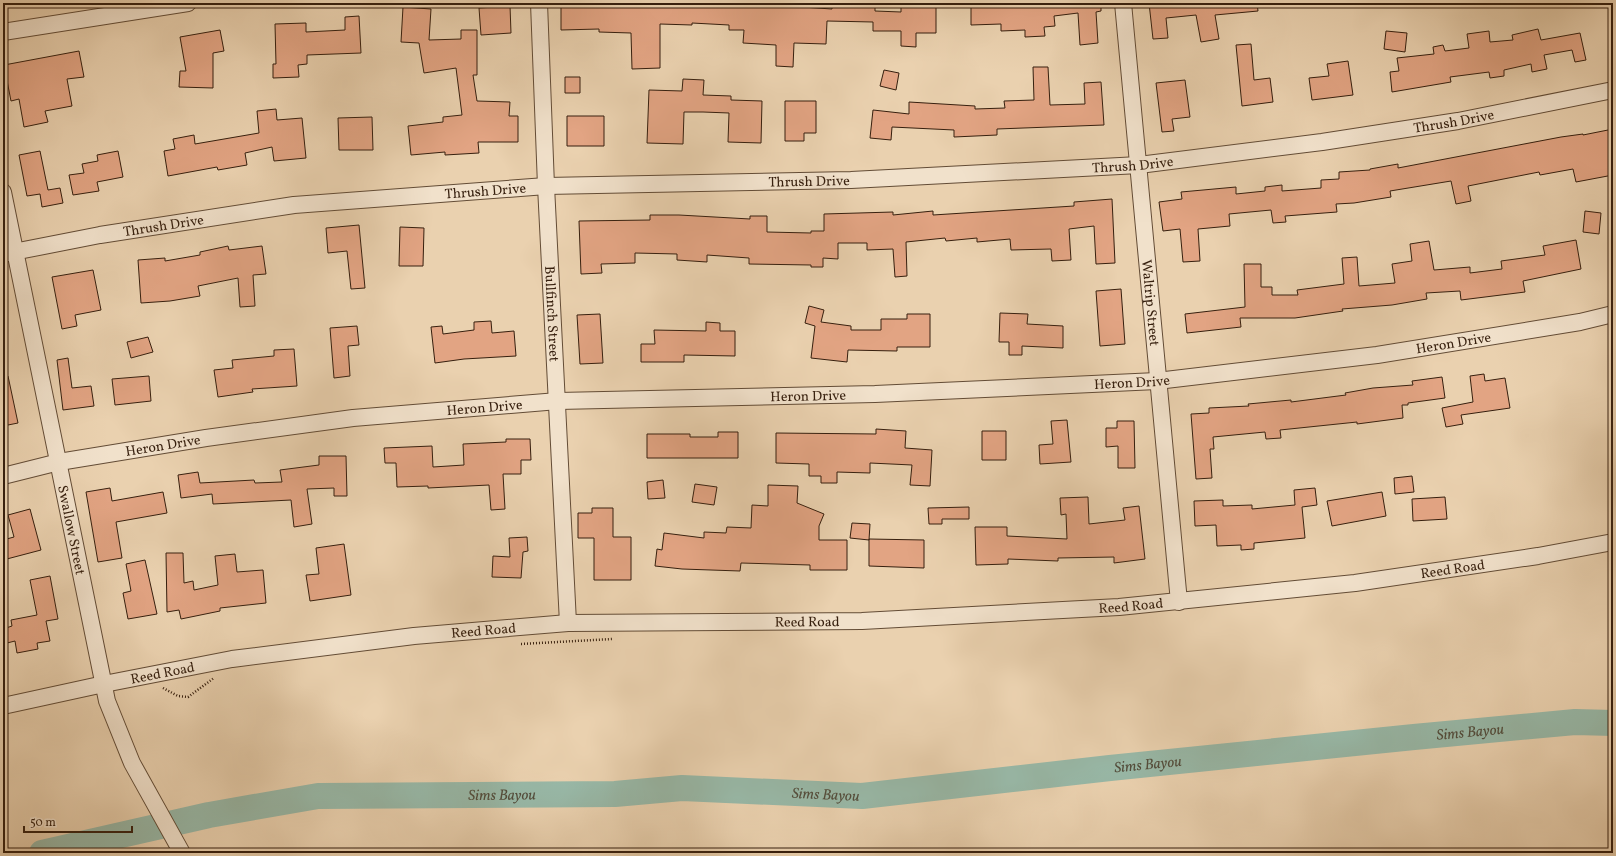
<svg xmlns="http://www.w3.org/2000/svg" width="1616" height="856" viewBox="0 0 1616 856" font-family="Vollkorn,serif">
	<rect width="100%" height="100%" fill="#ead1af"/>
	<filter id="stains"><feTurbulence type="fractalNoise" baseFrequency=".005" numOctaves="4"/><feColorMatrix values="0 0 0 0 .2 0 0 0 0 .09 0 0 0 0 .02 0 0 0 .5 -.17"/></filter>
	<radialGradient id="worn" r=".72"><stop offset=".6" stop-color="#630" stop-opacity="0"/><stop offset="1" stop-color="#630" stop-opacity=".3"/></radialGradient>
	<g fill="none" stroke-linecap="round" stroke-linejoin="round">
		<path stroke="#98b8a7" stroke-width="26" id="s1" d="M 42,853 L 209,815 L 318,796 L 615,794 L 682,788 L 862,796 L 1110,768 L 1414,737 L 1575,722 L 1613,723"/>
	</g>
	<path fill="#e2a483" stroke="#361f0e" d="M 561,3 L 787,3 L 787,6 L 832,9 L 832,3 L 875,3 L 875,11 L 901,12 L 901,3 L 915,3 L 915,6 L 936,7 L 936,33 L 916,33 L 916,47 L 901,46 L 901,31 L 873,31 L 873,22 L 827,21 L 826,44 L 794,43 L 793,67 L 776,66 L 776,45 L 743,43 L 744,30 L 729,30 L 729,25 L 692,23 L 692,25 L 660,24 L 660,68 L 632,69 L 631,33 L 599,32 L 599,29 L 561,30 Z
		M 971,3 L 1101,3 L 1101,11 L 1096,12 L 1098,43 L 1080,45 L 1078,13 L 1054,16 L 1055,26 L 1044,27 L 1045,36 L 1025,37 L 1025,30 L 1001,31 L 1001,24 L 971,25 Z
		M 1149,3 L 1257,3 L 1258,11 L 1215,15 L 1219,39 L 1201,42 L 1196,15 L 1166,18 L 1168,38 L 1153,39 Z
		M 510,6 L 511,33 L 481,35 L 479,8 Z
		M 403,7 L 431,9 L 429,40 L 461,39 L 461,30 L 477,30 L 477,75 L 473,75 L 477,101 L 510,102 L 509,116 L 518,116 L 518,142 L 478,142 L 479,153 L 445,155 L 445,152 L 411,155 L 408,126 L 443,122 L 443,117 L 462,115 L 456,68 L 424,73 L 419,43 L 401,42 Z
		M 359,16 L 361,53 L 307,55 L 307,64 L 298,65 L 299,77 L 273,78 L 273,64 L 276,64 L 275,24 L 306,23 L 306,32 L 345,30 L 345,17 Z
		M 1538,29 L 1541,40 L 1580,33 L 1586,60 L 1575,62 L 1572,50 L 1544,55 L 1547,69 L 1532,72 L 1531,64 L 1504,70 L 1504,76 L 1490,78 L 1489,72 L 1450,77 L 1451,82 L 1392,92 L 1390,72 L 1399,71 L 1397,58 L 1434,54 L 1433,47 L 1443,45 L 1445,51 L 1469,48 L 1467,34 L 1489,31 L 1490,42 L 1513,40 L 1512,35 Z
		M 220,30 L 224,51 L 213,53 L 213,88 L 179,87 L 180,71 L 186,71 L 180,37 Z
		M 1386,31 L 1407,33 L 1405,52 L 1384,49 Z
		M 1251,44 L 1254,80 L 1270,78 L 1273,102 L 1242,106 L 1236,45 Z
		M 79,51 L 84,77 L 67,79 L 72,106 L 45,111 L 48,122 L 24,127 L 19,99 L 11,101 L 4,65 Z
		M 1348,61 L 1353,95 L 1312,100 L 1309,78 L 1329,76 L 1327,64 Z
		M 1033,67 L 1048,67 L 1050,105 L 1085,104 L 1084,83 L 1101,82 L 1104,125 L 997,129 L 997,135 L 954,137 L 954,130 L 892,127 L 891,140 L 870,138 L 873,110 L 909,114 L 909,102 L 975,106 L 975,109 L 1005,108 L 1004,101 L 1034,100 Z
		M 884,70 L 899,73 L 896,90 L 880,86 Z
		M 565,77 L 580,77 L 580,93 L 565,93 Z
		M 683,79 L 704,80 L 703,95 L 731,96 L 731,100 L 762,101 L 761,143 L 728,142 L 729,113 L 703,112 L 684,112 L 683,144 L 647,143 L 649,90 L 682,91 Z
		M 1185,80 L 1190,117 L 1172,119 L 1174,131 L 1162,132 L 1156,83 Z
		M 785,101 L 816,101 L 816,133 L 804,133 L 804,141 L 785,141 Z
		M 276,109 L 277,120 L 302,118 L 306,158 L 274,161 L 272,147 L 245,153 L 247,165 L 218,170 L 217,167 L 168,176 L 164,151 L 175,149 L 173,139 L 194,135 L 195,144 L 259,133 L 257,111 Z
		M 567,116 L 604,116 L 604,146 L 567,146 Z
		M 372,117 L 373,150 L 339,150 L 338,118 Z
		M 1613,129 L 1613,175 L 1576,182 L 1573,169 L 1540,175 L 1539,172 L 1468,186 L 1471,201 L 1456,204 L 1451,181 L 1390,191 L 1391,197 L 1354,203 L 1336,204 L 1337,212 L 1285,216 L 1286,222 L 1273,223 L 1271,210 L 1229,214 L 1230,226 L 1198,229 L 1200,261 L 1183,262 L 1180,229 L 1163,231 L 1159,202 L 1182,199 L 1181,192 L 1236,187 L 1236,194 L 1265,191 L 1265,187 L 1282,185 L 1282,191 L 1321,188 L 1321,180 L 1339,179 L 1339,172 L 1370,170 L 1370,169 L 1398,164 L 1398,168 L 1561,137 L 1583,134 L 1583,135 Z
		M 40,151 L 48,190 L 60,188 L 63,203 L 42,207 L 40,194 L 27,196 L 19,155 Z
		M 118,151 L 123,177 L 97,182 L 99,191 L 73,195 L 69,175 L 84,173 L 82,164 L 98,161 L 97,155 Z
		M 1112,199 L 1115,263 L 1096,264 L 1094,226 L 1069,229 L 1071,260 L 1052,261 L 1051,249 L 1011,250 L 1010,239 L 977,242 L 977,238 L 946,241 L 945,238 L 906,242 L 907,276 L 895,277 L 893,249 L 867,250 L 867,243 L 838,243 L 838,259 L 823,258 L 823,267 L 811,267 L 811,265 L 749,264 L 749,258 L 707,255 L 707,262 L 677,260 L 677,254 L 635,253 L 635,263 L 601,264 L 602,273 L 581,274 L 579,221 L 650,220 L 650,215 L 679,215 L 750,219 L 750,216 L 767,216 L 767,232 L 811,233 L 811,231 L 824,231 L 824,214 L 893,212 L 893,215 L 933,211 L 933,215 L 1074,206 L 1074,202 Z
		M 1585,211 L 1601,213 L 1599,234 L 1583,232 Z
		M 359,225 L 365,288 L 351,289 L 347,251 L 328,253 L 326,228 Z
		M 400,227 L 424,228 L 423,266 L 399,266 Z
		M 1576,240 L 1581,269 L 1523,281 L 1525,292 L 1461,300 L 1460,291 L 1426,293 L 1427,299 L 1392,305 L 1342,309 L 1343,311 L 1295,318 L 1240,318 L 1241,327 L 1187,333 L 1185,314 L 1245,307 L 1244,264 L 1261,264 L 1261,287 L 1272,287 L 1272,295 L 1298,295 L 1297,290 L 1344,284 L 1342,258 L 1357,257 L 1359,286 L 1395,283 L 1392,264 L 1412,261 L 1410,244 L 1429,241 L 1434,270 L 1470,267 L 1470,273 L 1502,269 L 1501,261 L 1545,255 L 1543,246 Z
		M 228,246 L 229,250 L 262,246 L 266,274 L 253,275 L 255,306 L 240,307 L 238,278 L 198,286 L 200,296 L 170,301 L 141,303 L 138,260 L 165,258 L 165,261 L 200,255 L 200,252 Z
		M 93,270 L 101,310 L 75,315 L 77,326 L 62,329 L 52,277 Z
		M 1121,289 L 1125,344 L 1100,346 L 1096,291 Z
		M 809,306 L 824,310 L 821,322 L 851,326 L 851,330 L 881,330 L 881,319 L 907,319 L 907,314 L 930,314 L 930,347 L 897,347 L 897,351 L 848,350 L 847,362 L 811,358 L 815,326 L 805,323 Z
		M 1000,313 L 1028,314 L 1027,324 L 1063,326 L 1063,348 L 1022,346 L 1022,355 L 1009,355 L 1009,342 L 999,342 Z
		M 600,314 L 603,363 L 580,364 L 577,315 Z
		M 491,321 L 492,333 L 514,331 L 516,356 L 464,359 L 435,363 L 431,327 L 442,326 L 443,334 L 474,330 L 474,322 Z
		M 706,322 L 720,323 L 720,331 L 735,331 L 735,356 L 684,355 L 684,362 L 641,362 L 641,344 L 655,344 L 654,330 L 706,331 Z
		M 357,326 L 359,345 L 348,346 L 350,376 L 334,378 L 330,328 Z
		M 148,337 L 153,352 L 131,358 L 127,342 Z
		M 294,349 L 297,386 L 252,389 L 253,392 L 218,397 L 214,370 L 233,368 L 232,360 L 274,356 L 274,350 Z
		M 68,358 L 72,388 L 91,386 L 94,406 L 63,410 L 57,360 Z
		M 1484,374 L 1485,381 L 1505,378 L 1510,408 L 1461,415 L 1463,424 L 1446,427 L 1442,408 L 1473,402 L 1470,376 Z
		M 3,376 L 8,376 L 18,423 L 3,426 Z
		M 149,376 L 151,401 L 115,405 L 112,379 Z
		M 1442,377 L 1445,398 L 1408,403 L 1408,405 L 1402,405 L 1403,418 L 1357,424 L 1357,422 L 1280,430 L 1281,438 L 1266,439 L 1265,432 L 1213,437 L 1214,449 L 1210,449 L 1212,478 L 1196,479 L 1191,414 L 1209,413 L 1209,408 L 1249,406 L 1248,404 L 1291,400 L 1291,402 L 1346,395 L 1345,393 L 1373,388 L 1413,385 L 1412,381 Z
		M 1067,420 L 1071,462 L 1040,464 L 1039,445 L 1053,444 L 1051,421 Z
		M 1117,421 L 1134,421 L 1135,468 L 1118,468 L 1118,446 L 1106,447 L 1106,428 L 1117,428 Z
		M 876,429 L 906,431 L 905,448 L 932,450 L 930,486 L 910,485 L 912,465 L 870,463 L 870,473 L 837,472 L 837,483 L 821,483 L 821,476 L 809,476 L 809,464 L 776,463 L 776,433 L 876,434 Z
		M 982,431 L 1006,431 L 1006,460 L 982,460 Z
		M 718,432 L 738,432 L 738,458 L 647,458 L 647,434 L 690,434 L 690,437 L 718,437 Z
		M 506,439 L 530,439 L 531,460 L 521,460 L 521,474 L 503,474 L 505,509 L 491,510 L 489,485 L 428,488 L 428,486 L 397,487 L 396,463 L 385,463 L 384,448 L 432,446 L 433,467 L 464,465 L 463,444 L 506,442 Z
		M 319,456 L 346,456 L 347,496 L 334,496 L 334,488 L 307,489 L 312,524 L 294,527 L 291,500 L 213,504 L 212,494 L 181,498 L 178,475 L 198,472 L 200,483 L 254,480 L 255,483 L 282,482 L 280,470 L 319,465 Z
		M 1412,476 L 1414,492 L 1395,494 L 1394,478 Z
		M 663,480 L 665,498 L 648,499 L 647,482 Z
		M 695,484 L 717,487 L 714,505 L 692,502 Z
		M 768,485 L 798,486 L 797,503 L 824,514 L 819,526 L 819,540 L 847,540 L 847,570 L 810,570 L 810,565 L 741,563 L 740,571 L 682,569 L 655,566 L 657,549 L 662,550 L 664,533 L 704,538 L 704,532 L 726,533 L 727,527 L 751,528 L 752,505 L 768,506 Z
		M 110,488 L 112,501 L 163,492 L 167,513 L 116,522 L 122,558 L 98,562 L 86,492 Z
		M 1315,488 L 1317,505 L 1302,507 L 1305,538 L 1254,543 L 1254,549 L 1241,550 L 1241,545 L 1217,546 L 1216,525 L 1195,526 L 1194,501 L 1223,500 L 1223,506 L 1252,505 L 1252,509 L 1295,505 L 1294,490 Z
		M 1382,492 L 1386,516 L 1332,526 L 1327,501 Z
		M 1088,497 L 1089,524 L 1125,520 L 1123,508 L 1139,506 L 1145,559 L 1114,563 L 1114,557 L 1058,558 L 1058,561 L 1008,559 L 1008,564 L 976,565 L 975,527 L 1007,527 L 1007,536 L 1067,539 L 1066,514 L 1061,515 L 1060,498 Z
		M 1445,497 L 1447,519 L 1413,521 L 1412,499 Z
		M 969,507 L 969,519 L 942,519 L 942,524 L 929,524 L 928,508 Z
		M 592,508 L 613,508 L 613,537 L 631,537 L 631,580 L 594,580 L 594,538 L 578,538 L 578,513 L 592,513 Z
		M 30,509 L 41,550 L 3,560 L 3,540 L 14,537 L 8,515 Z
		M 852,523 L 870,524 L 869,540 L 850,538 Z
		M 527,537 L 528,551 L 523,552 L 521,578 L 492,577 L 493,556 L 510,557 L 509,538 Z
		M 869,539 L 924,540 L 924,568 L 869,566 Z
		M 344,544 L 351,595 L 310,601 L 306,575 L 319,574 L 316,548 Z
		M 166,553 L 183,553 L 184,583 L 193,581 L 194,590 L 218,585 L 215,556 L 235,554 L 237,572 L 263,570 L 266,603 L 220,608 L 220,611 L 181,619 L 179,610 L 167,612 Z
		M 145,560 L 157,614 L 128,619 L 123,593 L 131,591 L 126,564 Z
		M 50,576 L 58,619 L 46,621 L 50,641 L 37,643 L 38,649 L 17,653 L 15,641 L 3,644 L 3,629 L 12,626 L 11,620 L 37,615 L 30,580 Z"/>
	<g fill="none" stroke-linecap="round" stroke-linejoin="round">
		<defs>
			<g id="street">
				<path id="s2" d="M 539,3 L 546,186 L 568,623"/>
				<path id="s3" d="M 1123,3 L 1179,602"/>
				<path d="M 3,32 L 188,3"/>
				<path id="s4" d="M 3,192 L 107,701 L 132,763 L 182,853"/>
				<path id="s5" d="M 3,254 L 100,235 L 294,205 L 546,186 L 851,180 L 1139,165 L 1322,142 L 1458,121 L 1613,90"/>
				<path id="s6" d="M 3,476 L 59,462 L 206,438 L 353,418 L 558,401 L 875,394 L 1157,381 L 1377,355 L 1580,322 L 1613,314"/>
				<path id="s7" d="M 3,706 L 104,684 L 232,659 L 414,636 L 568,623 L 862,621 L 1119,607 L 1355,583 L 1538,556 L 1613,542"/>
			</g>
		</defs>
		<use href="#street" stroke="#634c36" stroke-width="18"/>
		<path stroke="#361f0e" stroke-width="2.5" stroke-dasharray="1 2" stroke-linecap="butt" d="M 521,644 L 612,639
			M 163,688 L 178,696 L 188,697 L 214,678"/>
		<use href="#street" stroke="#f1e1cb" stroke-width="16"/>
	</g>
	<g text-anchor="middle" stroke-width="3.5" stroke-linejoin="round" paint-order="stroke">
		<g font-size="14" fill="#361f0e" stroke="#f1e1cb">
			<text dy="5" stroke="none"><textPath href="#s5" startOffset="1459">Thrush Drive</textPath></text>
			<text dy="5" stroke="none"><textPath href="#s5" startOffset="1135">Thrush Drive</textPath></text>
			<text dy="5" stroke="none"><textPath href="#s5" startOffset="811">Thrush Drive</textPath></text>
			<text dy="5" stroke="none"><textPath href="#s5" startOffset="487">Thrush Drive</textPath></text>
			<text dy="5" stroke="none"><textPath href="#s5" startOffset="163">Thrush Drive</textPath></text>
			<text dy="5" stroke="none"><textPath href="#s3" startOffset="301">Waltrip Street</textPath></text>
			<text dy="5" stroke="none"><textPath href="#s2" startOffset="311">Bullfinch Street</textPath></text>
			<text dy="5" stroke="none"><textPath href="#s6" startOffset="1459">Heron Drive</textPath></text>
			<text dy="5" stroke="none"><textPath href="#s6" startOffset="1135">Heron Drive</textPath></text>
			<text dy="5" stroke="none"><textPath href="#s6" startOffset="811">Heron Drive</textPath></text>
			<text dy="5" stroke="none"><textPath href="#s6" startOffset="487">Heron Drive</textPath></text>
			<text dy="5" stroke="none"><textPath href="#s6" startOffset="163">Heron Drive</textPath></text>
			<text dy="5" stroke="none"><textPath href="#s4" startOffset="345">Swallow Street</textPath></text>
			<text dy="5" stroke="none"><textPath href="#s7" startOffset="1459">Reed Road</textPath></text>
			<text dy="5" stroke="none"><textPath href="#s7" startOffset="1135">Reed Road</textPath></text>
			<text dy="5" stroke="none"><textPath href="#s7" startOffset="811">Reed Road</textPath></text>
			<text dy="5" stroke="none"><textPath href="#s7" startOffset="487">Reed Road</textPath></text>
			<text dy="5" stroke="none"><textPath href="#s7" startOffset="163">Reed Road</textPath></text>
		</g>
		<g font-size="15" font-style="italic" fill="#534d3c" stroke="#f1e1cb">
			<text dy="5" stroke="none"><textPath href="#s1" startOffset="1438">Sims Bayou</textPath></text>
			<text dy="5" stroke="none"><textPath href="#s1" startOffset="1114">Sims Bayou</textPath></text>
			<text dy="5" stroke="none"><textPath href="#s1" startOffset="790">Sims Bayou</textPath></text>
			<text dy="5" stroke="none"><textPath href="#s1" startOffset="466">Sims Bayou</textPath></text>
		</g>
	</g>
	<rect width="1616" height="856" fill="none" stroke="#ead1af" stroke-width="16"/>
	<rect x="4" y="4" width="1608" height="848" fill="none" stroke="#361f0e" stroke-width="2"/>
	<rect x="8" y="8" width="1600" height="840" fill="none" stroke="#361f0e"/>
	<path d="M24 826v6h108v-6" fill="none" stroke="#361f0e" stroke-width="2"/>
	<text x="30" y="826" font-size="12" fill="#361f0e" stroke="#f1e1cb" stroke-width="3" paint-order="stroke">50 m</text>
	<rect width="100%" height="100%" filter="url(#stains)"/>
	<rect width="100%" height="100%" fill="url(#worn)"/>
</svg>
